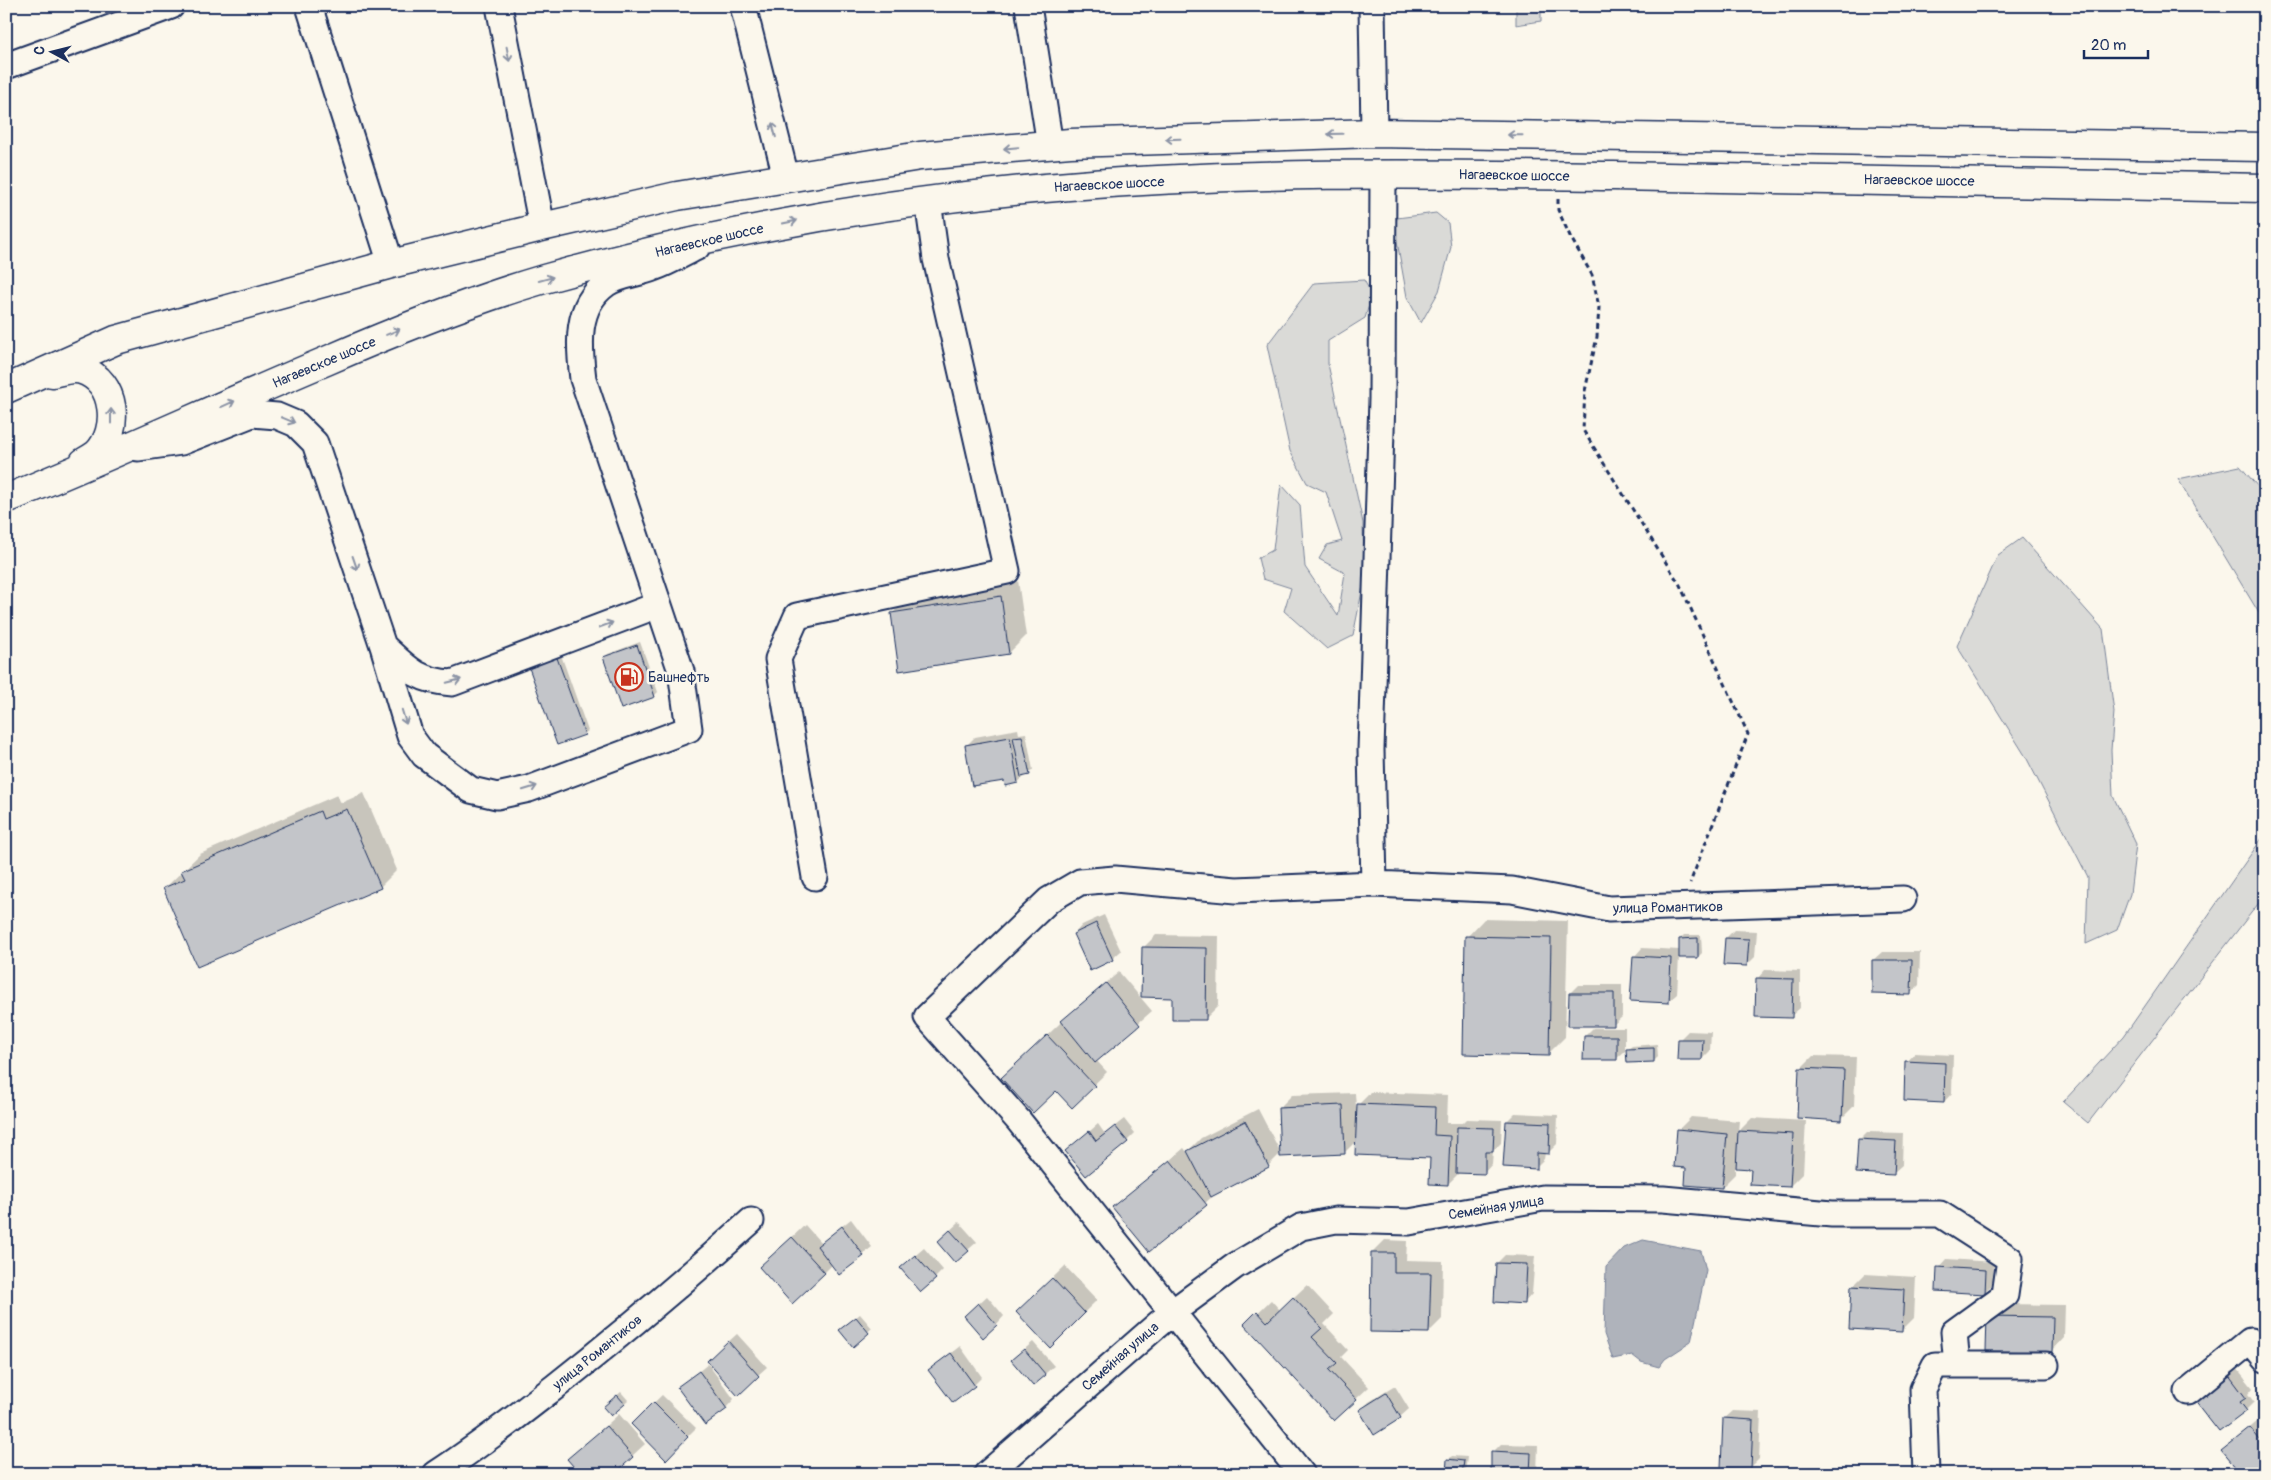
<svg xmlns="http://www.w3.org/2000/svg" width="2271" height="1480" viewBox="0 0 2271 1480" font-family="Pangolin,sans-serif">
	<rect width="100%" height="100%" fill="#fbf7ec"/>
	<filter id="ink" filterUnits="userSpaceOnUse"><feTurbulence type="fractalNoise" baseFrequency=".02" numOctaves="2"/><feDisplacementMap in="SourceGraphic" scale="10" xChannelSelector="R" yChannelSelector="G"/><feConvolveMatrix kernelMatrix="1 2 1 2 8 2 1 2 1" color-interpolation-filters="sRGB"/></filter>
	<g filter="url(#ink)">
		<path fill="#dadad7" stroke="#7a849a" d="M 1516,6 L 1541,6 L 1541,21 L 1516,25 Z
			M 1436,213 L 1448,223 L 1451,247 L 1439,291 L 1421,323 L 1407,297 L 1395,230 L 1397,218 Z
			M 1364,280 L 1372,295 L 1365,318 L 1328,341 L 1328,364 L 1363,523 L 1364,581 L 1353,636 L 1327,649 L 1284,611 L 1291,588 L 1263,579 L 1258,558 L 1273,550 L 1281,484 L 1300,505 L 1305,567 L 1338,616 L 1345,573 L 1319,559 L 1327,545 L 1342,541 L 1326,492 L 1307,483 L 1290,451 L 1267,345 L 1314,283 Z
			M 2240,466 L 2265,495 L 2265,623 L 2178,479 Z
			M 2022,538 L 2103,629 L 2114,712 L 2111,750 L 2113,796 L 2136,844 L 2130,894 L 2117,930 L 2086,944 L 2088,877 L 2026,757 L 1957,646 L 1998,555 Z
			M 2265,834 L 2265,895 L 2088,1123 L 2063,1102 L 2124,1036 Z"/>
		<path fill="#afb3bb" stroke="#747e96" d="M 1643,1240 L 1701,1251 L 1706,1270 L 1691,1342 L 1665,1359 L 1659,1367 L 1641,1362 L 1632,1355 L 1613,1359 L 1604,1334 L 1606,1267 L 1624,1248 Z"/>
		<path fill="#0003" d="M 1018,580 L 1026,636 L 1009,653 L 892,614 L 909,596 Z
			M 640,642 L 658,692 L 654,696 L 604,658 L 608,654 Z
			M 560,652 L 588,731 L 584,734 L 534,661 Z
			M 1018,729 L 1019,734 L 1026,733 L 1033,770 L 1018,782 L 1005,779 L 967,745 L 975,737 Z
			M 364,793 L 397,870 L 380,887 L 165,888 L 200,854 L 337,795 L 341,803 Z
			M 1104,915 L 1121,951 L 1112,959 L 1074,934 L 1082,925 Z
			M 1484,919 L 1568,921 L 1565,1037 L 1548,1054 L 1467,937 Z
			M 1734,930 L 1757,931 L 1755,957 L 1747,965 L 1726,938 Z
			M 1156,935 L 1219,936 L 1218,1006 L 1205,1019 L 1174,997 L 1143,948 Z
			M 1684,935 L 1701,935 L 1702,953 L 1698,957 L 1679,957 L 1677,994 L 1668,1002 L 1634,957 L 1642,948 L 1680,950 L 1680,939 Z
			M 1882,952 L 1920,952 L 1919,985 L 1911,993 L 1873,960 Z
			M 1765,970 L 1800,971 L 1800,1008 L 1791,1016 L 1757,979 Z
			M 1119,972 L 1152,1011 L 1096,1060 L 1107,1072 L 1072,1106 L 1056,1090 L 1015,1066 L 1075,1009 Z
			M 1578,985 L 1622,985 L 1622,1017 L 1613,1025 L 1570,993 Z
			M 1593,1028 L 1625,1028 L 1625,1051 L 1616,1059 L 1585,1036 Z
			M 1688,1031 L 1711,1032 L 1710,1051 L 1702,1059 L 1679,1040 Z
			M 1657,1044 L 1658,1057 L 1654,1061 L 1628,1049 L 1632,1046 Z
			M 1915,1053 L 1953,1055 L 1952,1093 L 1944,1102 L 1907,1062 Z
			M 1813,1056 L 1856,1057 L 1854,1106 L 1841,1119 L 1801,1068 Z
			M 1371,1092 L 1448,1095 L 1447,1123 L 1463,1123 L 1467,1119 L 1502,1120 L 1501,1143 L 1493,1151 L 1492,1164 L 1484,1173 L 1460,1172 L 1448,1184 L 1432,1157 L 1357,1140 L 1344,1153 L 1279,1108 L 1292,1095 L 1355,1093 L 1356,1107 Z
			M 1258,1109 L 1281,1153 L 1268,1166 L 1218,1192 L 1149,1250 L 1114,1208 L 1184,1148 L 1187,1152 L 1201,1138 Z
			M 1515,1113 L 1558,1115 L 1557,1144 L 1548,1153 L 1545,1153 L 1544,1159 L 1536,1167 L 1507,1121 Z
			M 1691,1117 L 1739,1121 L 1738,1132 L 1752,1118 L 1806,1121 L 1803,1173 L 1790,1186 L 1753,1168 L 1735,1167 L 1735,1174 L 1722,1187 L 1687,1167 L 1678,1130 Z
			M 1124,1119 L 1135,1133 L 1127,1141 L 1067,1151 L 1098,1124 L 1105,1134 Z
			M 1867,1132 L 1903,1133 L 1902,1165 L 1893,1173 L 1859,1140 Z
			M 851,1219 L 872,1247 L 839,1274 L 832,1265 L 824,1273 L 773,1255 L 805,1225 L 821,1243 Z
			M 959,1222 L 977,1242 L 955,1261 L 947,1233 Z
			M 2265,1234 L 2265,1244 L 2260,1239 Z
			M 1385,1240 L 1407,1241 L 1406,1260 L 1443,1261 L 1442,1319 L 1429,1332 L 1372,1253 Z
			M 924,1248 L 943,1270 L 935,1278 L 910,1260 Z
			M 1505,1255 L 1535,1256 L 1532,1294 L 1524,1303 L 1497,1263 Z
			M 1947,1259 L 1994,1262 L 1993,1284 L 1984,1292 L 1939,1268 Z
			M 1065,1266 L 1097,1300 L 1050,1346 L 1030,1300 Z
			M 1865,1274 L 1916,1277 L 1914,1318 L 1902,1330 L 1852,1287 Z
			M 1307,1285 L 1334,1314 L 1324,1324 L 1348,1350 L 1341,1357 L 1369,1387 L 1356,1399 L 1246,1324 L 1271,1300 L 1280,1310 Z
			M 987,1296 L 1004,1316 L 996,1325 L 974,1308 Z
			M 2001,1304 L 2065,1305 L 2064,1338 L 2052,1351 L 1988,1316 Z
			M 860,1314 L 872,1328 L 853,1345 L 844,1327 Z
			M 737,1334 L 767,1367 L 758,1375 L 717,1352 Z
			M 1033,1342 L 1054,1366 L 1033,1384 L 1021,1352 Z
			M 960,1346 L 982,1377 L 974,1385 L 930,1370 Z
			M 708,1364 L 734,1399 L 726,1408 L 679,1387 Z
			M 2236,1367 L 2253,1388 L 2248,1394 L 2254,1402 L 2246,1410 L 2196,1400 Z
			M 1395,1386 L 1409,1409 L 1400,1417 L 1361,1410 L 1369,1402 Z
			M 621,1392 L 628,1400 L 611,1415 L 608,1403 Z
			M 662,1395 L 696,1428 L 666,1458 L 632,1424 Z
			M 1733,1411 L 1761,1412 L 1759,1459 L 1750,1468 L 1724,1419 Z
			M 619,1414 L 645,1444 L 632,1456 L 569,1459 Z
			M 2259,1420 L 2265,1428 L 2265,1459 L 2223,1451 Z
			M 1501,1444 L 1538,1445 L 1537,1474 L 1492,1474 L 1493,1452 Z
			M 1452,1456 L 1467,1457 L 1465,1474 L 1447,1474 L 1448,1460 Z"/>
		<path fill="#c3c5c9" stroke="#1b2f5e" d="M 1001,596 L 1009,654 L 899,671 L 891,613 Z
			M 637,645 L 655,697 L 621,709 L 603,657 Z
			M 556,655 L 585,735 L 557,745 L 528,665 Z
			M 1022,736 L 1030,775 L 1021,777 L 1013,737 Z
			M 1010,737 L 1018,783 L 1005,786 L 1004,781 L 972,786 L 965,745 Z
			M 347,809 L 381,888 L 197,967 L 163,888 L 185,879 L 181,871 L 320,811 L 323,819 Z
			M 1096,923 L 1113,960 L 1090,971 L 1073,934 Z
			M 1465,936 L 1551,938 L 1549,1056 L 1463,1054 Z
			M 1698,938 L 1698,958 L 1679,958 L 1679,939 Z
			M 1725,938 L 1749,939 L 1747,966 L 1723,965 Z
			M 1142,947 L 1207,948 L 1206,1020 L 1172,1020 L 1172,998 L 1141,997 Z
			M 1633,956 L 1671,958 L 1669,1003 L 1630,1001 Z
			M 1872,960 L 1912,960 L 1911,995 L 1872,994 Z
			M 1756,978 L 1793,979 L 1792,1018 L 1755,1017 Z
			M 1106,983 L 1140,1025 L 1095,1063 L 1061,1021 Z
			M 1569,993 L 1614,993 L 1614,1026 L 1568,1026 Z
			M 1047,1035 L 1095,1086 L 1072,1108 L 1056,1091 L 1033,1113 L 1001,1078 Z
			M 1584,1036 L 1617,1036 L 1617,1060 L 1583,1060 Z
			M 1678,1039 L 1703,1039 L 1702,1060 L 1677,1060 Z
			M 1654,1048 L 1654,1062 L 1627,1063 L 1626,1049 Z
			M 1905,1061 L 1945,1063 L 1944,1103 L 1904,1101 Z
			M 1799,1068 L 1844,1070 L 1842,1121 L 1797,1118 Z
			M 1357,1104 L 1435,1107 L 1434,1135 L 1450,1136 L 1448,1185 L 1429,1184 L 1430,1158 L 1355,1155 Z
			M 1343,1105 L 1345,1154 L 1280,1157 L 1278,1108 Z
			M 1245,1121 L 1269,1167 L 1211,1197 L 1187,1151 Z
			M 1506,1121 L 1550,1123 L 1549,1154 L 1537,1153 L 1537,1169 L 1503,1167 Z
			M 1115,1126 L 1128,1142 L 1086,1176 L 1065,1151 L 1089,1131 L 1096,1141 Z
			M 1457,1127 L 1494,1128 L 1493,1152 L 1485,1152 L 1485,1174 L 1456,1173 Z
			M 1677,1129 L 1727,1134 L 1722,1188 L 1685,1185 L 1686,1168 L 1674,1167 Z
			M 1738,1131 L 1793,1134 L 1790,1187 L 1750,1185 L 1751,1169 L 1736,1168 Z
			M 1858,1139 L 1896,1141 L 1894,1175 L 1856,1173 Z
			M 1170,1160 L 1207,1205 L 1149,1252 L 1112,1207 Z
			M 842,1226 L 864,1256 L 839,1275 L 817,1246 Z
			M 950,1230 L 969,1251 L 955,1263 L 937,1242 Z
			M 792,1237 L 825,1273 L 792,1304 L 759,1267 Z
			M 1371,1253 L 1394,1253 L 1394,1273 L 1431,1273 L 1429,1333 L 1370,1332 Z
			M 915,1255 L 936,1279 L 921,1292 L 900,1268 Z
			M 1496,1263 L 1527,1264 L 1525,1304 L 1494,1302 Z
			M 1937,1267 L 1986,1270 L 1985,1294 L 1936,1291 Z
			M 1052,1278 L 1085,1313 L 1050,1348 L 1016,1312 Z
			M 1851,1286 L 1904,1289 L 1902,1332 L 1849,1329 Z
			M 1293,1297 L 1322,1328 L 1312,1337 L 1337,1363 L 1329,1370 L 1357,1400 L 1334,1421 L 1244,1324 L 1257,1311 L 1267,1322 Z
			M 978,1303 L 997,1325 L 983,1338 L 964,1316 Z
			M 1987,1316 L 2053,1317 L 2052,1352 L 1986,1351 Z
			M 856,1317 L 869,1333 L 853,1347 L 839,1330 Z
			M 728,1341 L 759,1376 L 738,1396 L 707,1361 Z
			M 1024,1349 L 1046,1375 L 1033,1386 L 1011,1360 Z
			M 951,1353 L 975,1386 L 953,1403 L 928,1370 Z
			M 699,1371 L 727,1409 L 705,1425 L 677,1387 Z
			M 2228,1374 L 2246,1398 L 2240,1402 L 2247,1411 L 2219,1432 L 2194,1400 Z
			M 1386,1393 L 1401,1418 L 1374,1435 L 1359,1410 Z
			M 617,1395 L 625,1404 L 611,1416 L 603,1407 Z
			M 653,1402 L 688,1437 L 666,1460 L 631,1424 Z
			M 1723,1418 L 1753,1420 L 1751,1469 L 1721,1468 Z
			M 606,1426 L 633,1457 L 614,1474 L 580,1474 L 567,1459 Z
			M 2250,1428 L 2265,1446 L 2265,1460 L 2248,1474 L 2240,1474 L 2221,1451 Z
			M 1491,1451 L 1531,1453 L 1530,1474 L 1491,1474 Z
			M 1447,1459 L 1464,1461 L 1462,1474 L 1446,1474 Z"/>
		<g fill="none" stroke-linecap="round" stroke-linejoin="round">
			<defs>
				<path id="minor" d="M 309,6 L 391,264
					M 499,6 L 542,227
					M 743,6 L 786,177
					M 1028,6 L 1050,145
					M 1372,6 L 1374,133
					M 6,66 L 171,6
					M 138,448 L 181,442 L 252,414 L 277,416 L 296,424 L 315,443 L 383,646 L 410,736 L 424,755 L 471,790 L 497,796 L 529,789 L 689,729 L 681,671 L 583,379 C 579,346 575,306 606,284 C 618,275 639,274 653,268 C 668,263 683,254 697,247
					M 383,646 C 407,668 417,681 452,683 L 658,605
					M 815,877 L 778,659 L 797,616 L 1007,571 L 936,259 L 928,201
					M 1374,884 L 1371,750 L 1382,399 L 1383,174
					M 2188,1392 L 2250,1341 L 2265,1359
					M 436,1474 C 478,1447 516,1417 556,1386 C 623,1333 688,1278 751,1221
					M 987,1474 L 1171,1313 L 1235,1266 L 1301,1227 L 1336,1220 L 1409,1222 L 1543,1198 L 1663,1199 L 1832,1214 L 1940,1214 L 2010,1259 L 2005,1295 L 1954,1332 L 1957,1365
					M 1302,1474 L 1019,1121 L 927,1017 L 1049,900 L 1080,882 L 1115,879 L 1236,890 L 1374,884 L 1512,890 L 1609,909 L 1903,899
					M 1926,1474 L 1923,1389 L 1935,1365 L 2046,1365"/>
				<path id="major" d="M 52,373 C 61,371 73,367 82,370 C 116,381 121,430 97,454 C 93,457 88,460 84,462
					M 6,389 L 116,340 L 391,264 L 542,227 L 677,196 L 920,156 L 1070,143 L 1374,133 L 2265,147
					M 6,499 C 114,455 219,406 326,361 C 397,330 469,301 544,279 C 715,231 891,200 1069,186 C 1250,171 1433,174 1614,176 C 1831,178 2048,182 2265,188"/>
			</defs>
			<use href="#minor" stroke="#1b2f5e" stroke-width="29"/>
			<use href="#major" stroke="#1b2f5e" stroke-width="31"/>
			<path stroke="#1b2f5e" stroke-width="3" stroke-dasharray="5 4" stroke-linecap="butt" d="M 1558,199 L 1558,210 L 1570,236 L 1592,275 L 1599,307 L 1597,337 L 1585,391 L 1583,430 L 1680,585 L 1748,734 L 1690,883"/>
			<use href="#minor" stroke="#fbf7ec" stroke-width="25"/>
			<use href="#major" stroke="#fbf7ec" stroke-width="28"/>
		</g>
		<defs><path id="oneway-shaft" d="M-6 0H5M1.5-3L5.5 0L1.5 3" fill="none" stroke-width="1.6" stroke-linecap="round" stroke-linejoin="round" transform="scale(1.25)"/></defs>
		<g stroke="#8b93a5">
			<use href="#oneway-shaft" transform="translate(508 54) rotate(79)"/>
			<use href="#oneway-shaft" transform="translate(774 130) rotate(-104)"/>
			<use href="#oneway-shaft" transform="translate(1335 134) rotate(179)"/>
			<use href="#oneway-shaft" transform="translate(1515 135) rotate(-179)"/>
			<use href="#oneway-shaft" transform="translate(1173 139) rotate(178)"/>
			<use href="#oneway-shaft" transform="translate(1011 148) rotate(175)"/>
			<use href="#oneway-shaft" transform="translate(790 222) rotate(-11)"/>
			<use href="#oneway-shaft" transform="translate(546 279) rotate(-15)"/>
			<use href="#oneway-shaft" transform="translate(393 332) rotate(-23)"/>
			<use href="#oneway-shaft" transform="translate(228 404) rotate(-24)"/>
			<use href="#oneway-shaft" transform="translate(111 416) rotate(-90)"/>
			<use href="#oneway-shaft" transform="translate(288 420) rotate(23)"/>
			<use href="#oneway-shaft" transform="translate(355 563) rotate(71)"/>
			<use href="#oneway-shaft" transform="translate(606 625) rotate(-21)"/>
			<use href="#oneway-shaft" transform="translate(454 681) rotate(-13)"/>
			<use href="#oneway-shaft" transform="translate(404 717) rotate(73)"/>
			<use href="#oneway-shaft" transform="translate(530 788) rotate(-17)"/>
		</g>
	</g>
	<defs>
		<symbol id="fuel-ring" viewBox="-11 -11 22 22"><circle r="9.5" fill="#fbf7ec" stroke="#c8321e" stroke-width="1.5"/><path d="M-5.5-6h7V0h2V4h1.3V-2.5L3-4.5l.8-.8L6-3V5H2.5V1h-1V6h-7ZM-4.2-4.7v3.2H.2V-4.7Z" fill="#c8321e"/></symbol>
	</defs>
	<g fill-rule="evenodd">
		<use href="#fuel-ring" x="613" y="661" width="32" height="32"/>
	</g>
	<g text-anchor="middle" stroke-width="5" stroke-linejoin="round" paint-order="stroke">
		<g font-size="14" fill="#1b2f5e" stroke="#fbf7ec">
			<text transform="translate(1514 175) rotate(1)" y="5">Нагаевское шоссе</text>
			<text transform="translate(1919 180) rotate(1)" y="5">Нагаевское шоссе</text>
			<text transform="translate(1109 184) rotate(-3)" y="5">Нагаевское шоссе</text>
			<text transform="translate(709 240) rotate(-13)" y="5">Нагаевское шоссе</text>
			<text transform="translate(324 362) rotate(-23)" y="5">Нагаевское шоссе</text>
			<text transform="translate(1668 907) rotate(-1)" y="5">улица Романтиков</text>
			<text transform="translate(1496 1207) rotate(-9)" y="5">Семейная улица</text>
			<text transform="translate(597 1352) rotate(-39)" y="5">улица Романтиков</text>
			<text transform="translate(1120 1356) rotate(-41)" y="5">Семейная улица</text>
		</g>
		<g font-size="14" fill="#1b2f5e" stroke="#fbf7ec" text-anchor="start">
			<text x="648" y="682">Башнефть</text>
		</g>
	</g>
	<rect width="2271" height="1480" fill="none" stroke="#fbf7ec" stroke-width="25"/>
	<rect x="12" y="12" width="2246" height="1455" fill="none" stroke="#1b2f5e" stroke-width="2" filter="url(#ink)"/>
	<g transform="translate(52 52) rotate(277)" stroke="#fbf7ec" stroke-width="4" paint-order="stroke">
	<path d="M0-4L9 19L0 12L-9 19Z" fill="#1b2f5e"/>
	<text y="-8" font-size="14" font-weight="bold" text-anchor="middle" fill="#1b2f5e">С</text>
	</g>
	<path d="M2084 50v8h64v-8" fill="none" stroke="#1b2f5e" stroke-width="2.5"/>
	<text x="2091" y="50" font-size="15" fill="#1b2f5e" stroke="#fbf7ec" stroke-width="4" paint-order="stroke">20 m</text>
</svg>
